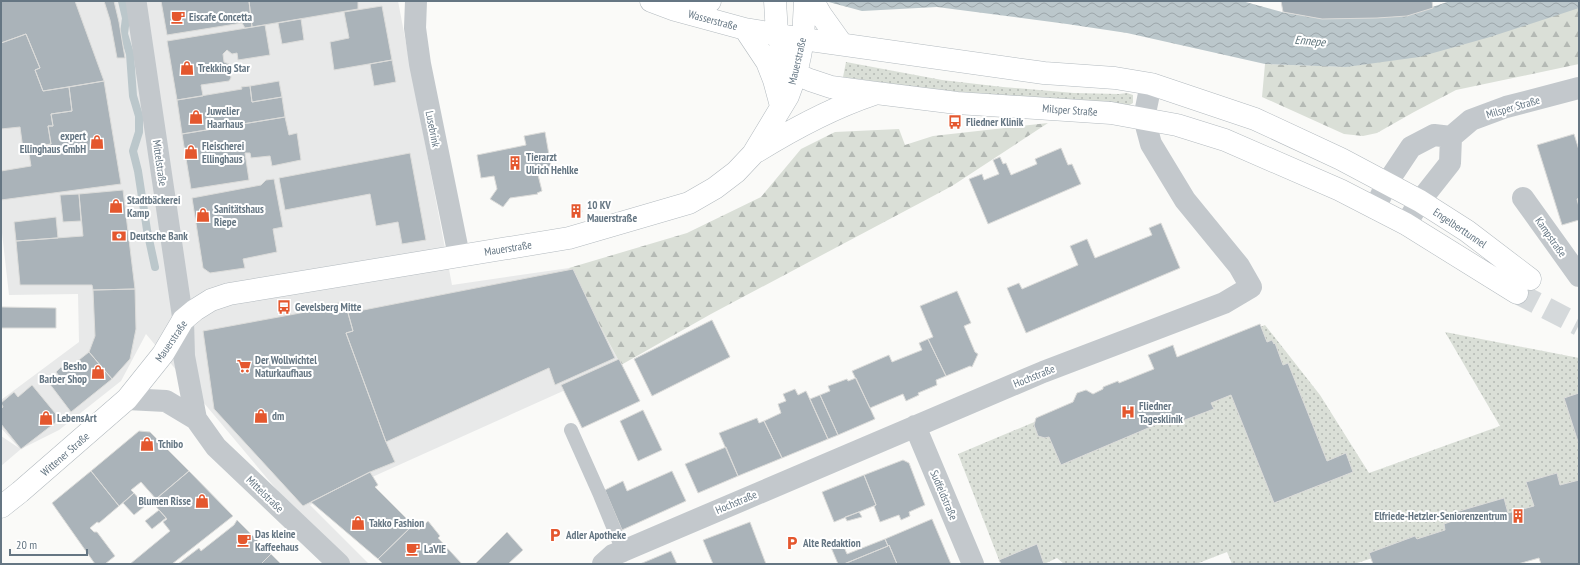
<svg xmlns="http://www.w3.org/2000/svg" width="1580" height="565" viewBox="0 0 1580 565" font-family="'PT Sans Narrow',sans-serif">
	<defs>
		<pattern id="grass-dots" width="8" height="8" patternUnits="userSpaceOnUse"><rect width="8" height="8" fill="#dadfd7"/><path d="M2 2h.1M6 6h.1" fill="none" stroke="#b4b9b4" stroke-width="1.8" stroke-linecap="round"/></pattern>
		<pattern id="forest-firs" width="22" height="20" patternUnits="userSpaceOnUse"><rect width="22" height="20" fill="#dadfd7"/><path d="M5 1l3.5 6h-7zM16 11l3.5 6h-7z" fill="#b4b9b4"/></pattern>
		<pattern id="water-waves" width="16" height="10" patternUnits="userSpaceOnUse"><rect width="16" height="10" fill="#bbc7cb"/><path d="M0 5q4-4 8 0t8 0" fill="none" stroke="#9ca6aa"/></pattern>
	</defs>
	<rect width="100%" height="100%" fill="#fafaf8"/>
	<path fill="#e8e9e9" d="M 1,1 L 398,1 L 452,285 L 569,268 L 621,365 L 310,505 L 369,564 L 339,564 L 146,334 L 121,381 L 59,430 L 21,449 L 1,466 L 1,436 L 19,448 L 1,428 L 1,400 L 79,342 L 78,294 L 9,295 L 1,224 Z"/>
	<path fill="url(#grass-dots)" d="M 846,62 L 942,80 L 1003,87 L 1074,93 L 1119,94 L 1127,93 L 1133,95 L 1133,103 L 1128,106 L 948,92 L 843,77 Z
		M 1265,325 L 1320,395 L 1369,473 L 1500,426 L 1445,332 L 1579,358 L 1579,491 L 1354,564 L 1232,564 L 1227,552 L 1196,564 L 1064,564 L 1057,558 L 1044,564 L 1037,544 L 999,560 L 958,454 Z"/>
	<path fill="url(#forest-firs)" d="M 1579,1 L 1579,64 L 1456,90 L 1414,112 L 1377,133 L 1363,136 L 1344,134 L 1262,97 L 1265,64 L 1346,67 Z
		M 1048,123 L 952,186 L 711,314 L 621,365 L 569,268 L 687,233 L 761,197 L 801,149 L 835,132 L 899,129 L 905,145 L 933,136 Z"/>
	<path fill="url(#water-waves)" d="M 825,1 L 1242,1 L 1282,12 L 1322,19 L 1377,18 L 1406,16 L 1450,1 L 1579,1 L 1579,8 L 1490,37 L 1419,57 L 1346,67 L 1265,64 L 1127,33 L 1067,24 L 937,7 L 862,11 Z"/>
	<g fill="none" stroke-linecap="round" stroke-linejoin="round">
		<path stroke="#bbc7cb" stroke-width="8" d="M 122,1 L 126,18 L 124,34 L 130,54 L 133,96 L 139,116 L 139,132 L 133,151 L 138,171 L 147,230 L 155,267"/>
	</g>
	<path fill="#aab3b9" stroke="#dcdcda" d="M 1,1 L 75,1 L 104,81 L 43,91 L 35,70 L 40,68 L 26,34 L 1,43 Z
		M 104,1 L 114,1 L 119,22 L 125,58 L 117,58 L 110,20 Z
		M 161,1 L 249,1 L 252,27 L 245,28 L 242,23 L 167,35 Z
		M 249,1 L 358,1 L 358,9 L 252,27 Z
		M 1281,1 L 1432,1 L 1433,8 L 1407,16 L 1377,18 L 1322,19 L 1283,12 Z
		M 382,6 L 392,60 L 334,70 L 330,42 L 349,38 L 344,12 Z
		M 301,19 L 304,40 L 282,44 L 278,23 Z
		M 265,25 L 270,55 L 238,60 L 237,53 L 232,54 L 227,50 L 223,54 L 224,62 L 229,64 L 231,78 L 229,81 L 201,85 L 203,96 L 177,100 L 167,41 Z
		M 26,34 L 40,68 L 35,70 L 43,91 L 69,87 L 72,111 L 51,114 L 53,126 L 48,126 L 51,144 L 23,149 L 20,127 L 1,129 L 1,43 Z
		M 392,60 L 396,82 L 374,86 L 370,64 Z
		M 104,81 L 121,184 L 1,200 L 1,171 L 31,166 L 28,148 L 51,144 L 48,126 L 53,126 L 51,114 L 72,111 L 69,87 Z
		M 279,81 L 282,97 L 252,102 L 250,86 Z
		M 250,86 L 252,102 L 282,97 L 285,117 L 182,134 L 177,100 L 242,89 L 241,87 Z
		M 285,117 L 289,135 L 297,133 L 301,160 L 272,166 L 270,156 L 251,158 L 250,153 L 245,153 L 249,180 L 191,189 L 182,134 Z
		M 545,132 L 552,172 L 538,175 L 542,191 L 537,193 L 538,194 L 510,198 L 503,207 L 490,199 L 497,189 L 494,176 L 481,178 L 477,155 L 526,145 L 524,136 Z
		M 1574,134 L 1579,150 L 1579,198 L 1577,199 L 1579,207 L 1579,220 L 1562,225 L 1537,145 Z
		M 1061,148 L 1068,165 L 1072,164 L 1081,184 L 988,224 L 969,179 L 982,174 L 984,180 L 999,174 L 993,160 L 1000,157 L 1003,164 L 1006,163 L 1011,175 L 1037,164 L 1035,159 Z
		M 410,153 L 426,240 L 402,244 L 398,222 L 376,226 L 370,194 L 285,210 L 279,178 Z
		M 274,179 L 283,227 L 273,229 L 277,252 L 243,259 L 245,268 L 210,273 L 203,268 L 192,198 L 261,185 L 266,180 Z
		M 123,190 L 135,289 L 93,290 L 92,285 L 20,285 L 16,241 L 83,236 L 79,194 Z
		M 79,194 L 81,221 L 63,222 L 60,195 Z
		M 581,207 L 582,212 L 572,215 L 571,210 Z
		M 56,217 L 58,238 L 16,241 L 14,222 Z
		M 1161,223 L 1180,268 L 1026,333 L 1007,288 L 1019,283 L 1022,289 L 1078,265 L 1070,246 L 1087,239 L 1095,258 L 1152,235 L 1149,228 Z
		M 573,269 L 615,358 L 555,385 L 549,368 L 386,442 L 346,333 L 353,331 L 348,313 Z
		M 135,289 L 136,329 L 130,359 L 112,379 L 89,352 L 95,336 L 93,290 Z
		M 957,291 L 971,323 L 964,326 L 975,352 L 978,354 L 972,367 L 970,366 L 946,376 L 928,339 L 933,337 L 920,306 Z
		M 345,302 L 353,331 L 346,333 L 386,442 L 395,462 L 370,472 L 303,506 L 214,409 L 203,331 L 311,311 L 310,307 Z
		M 1,307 L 56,308 L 56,328 L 1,328 Z
		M 712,320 L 730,357 L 652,396 L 634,359 Z
		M 1260,324 L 1267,342 L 1272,340 L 1274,344 L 1275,343 L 1283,365 L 1288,363 L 1327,461 L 1346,453 L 1353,472 L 1274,503 L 1231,395 L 1211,403 L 1214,409 L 1182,421 L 1179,415 L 1061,465 L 1049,437 L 1045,438 L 1038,436 L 1034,425 L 1036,418 L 1073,402 L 1077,393 L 1086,390 L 1093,394 L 1103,389 L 1103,387 L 1118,381 L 1119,383 L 1154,369 L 1148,355 L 1173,345 L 1177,357 Z
		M 928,339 L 946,376 L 936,380 L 937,385 L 918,393 L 919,395 L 906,401 L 903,394 L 870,408 L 852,371 L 889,355 L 892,362 L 922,350 L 919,343 Z
		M 89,352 L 112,379 L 71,412 L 49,383 L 59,376 L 56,372 L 61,367 L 65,371 Z
		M 619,359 L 640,401 L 582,428 L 561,385 Z
		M 856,378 L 875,419 L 838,435 L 820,395 L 830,391 L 828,386 L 847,379 L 848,381 Z
		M 32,385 L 60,419 L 21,449 L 1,424 L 1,409 L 3,407 L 1,403 L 14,392 L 18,397 Z
		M 795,389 L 798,395 L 806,391 L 828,439 L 782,458 L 764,421 L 781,413 L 778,404 L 786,401 L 783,394 Z
		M 1579,393 L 1579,445 L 1564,398 Z
		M 820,395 L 838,435 L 828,439 L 810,399 Z
		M 643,410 L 662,450 L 638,461 L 620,421 Z
		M 757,418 L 759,423 L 764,421 L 782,458 L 738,476 L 719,433 Z
		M 139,431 L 150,432 L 189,471 L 156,499 L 141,482 L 131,490 L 134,493 L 119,506 L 91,471 Z
		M 726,447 L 738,476 L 698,493 L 685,464 Z
		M 903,460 L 909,463 L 925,505 L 909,512 L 910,516 L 901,520 L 899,515 L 880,522 L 874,506 L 876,505 L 864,475 Z
		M 91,471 L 119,506 L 99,523 L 97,522 L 90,528 L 94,532 L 97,532 L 115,556 L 105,564 L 95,564 L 52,503 Z
		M 189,471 L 233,516 L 172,564 L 130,564 L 170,531 L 163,522 L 167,519 L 152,502 Z
		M 672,471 L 686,501 L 622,530 L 605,490 L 623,481 L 627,491 Z
		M 370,472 L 378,485 L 375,487 L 413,525 L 378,559 L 311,502 Z
		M 1557,473 L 1560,485 L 1579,480 L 1579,564 L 1541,564 L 1539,558 L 1518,564 L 1373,564 L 1369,553 L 1415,536 L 1417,539 L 1445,530 L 1444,524 L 1458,519 L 1456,512 L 1504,498 L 1508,513 L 1534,506 L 1526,482 Z
		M 864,475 L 876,505 L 834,522 L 822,492 Z
		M 134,493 L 145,506 L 134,515 L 123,503 Z
		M 159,510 L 166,518 L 152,529 L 145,521 Z
		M 859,512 L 862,517 L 847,521 L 845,517 Z
		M 932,519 L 951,564 L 897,564 L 889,545 L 888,546 L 885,539 Z
		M 237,520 L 271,554 L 261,564 L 178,564 L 199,548 L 201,551 L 234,525 Z
		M 428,521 L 440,536 L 438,538 L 462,564 L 383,564 L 378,559 L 413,525 L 419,530 Z
		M 750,522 L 766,564 L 713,564 L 703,540 Z
		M 507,532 L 523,550 L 508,564 L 475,564 Z
		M 885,539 L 888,546 L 844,564 L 838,564 L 830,545 L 841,540 L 847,554 Z
		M 1037,544 L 1044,564 L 1001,564 L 999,560 Z
		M 889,545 L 897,564 L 844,564 L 888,546 Z
		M 671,551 L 677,564 L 640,564 Z
		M 271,554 L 281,564 L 261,564 Z"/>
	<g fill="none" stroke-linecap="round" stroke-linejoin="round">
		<path stroke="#d5d9db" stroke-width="22" stroke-dasharray="22 11" stroke-linecap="butt" d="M 1517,293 L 1579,325"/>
		<defs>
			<path id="secondary" d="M 651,1 L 675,10 L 745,29 L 803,39 L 1044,73 L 1115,78 L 1151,84 L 1255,119 L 1341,159 L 1420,201 L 1467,231 L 1530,279
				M 775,1 L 777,34 L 787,62 L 796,74 L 810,80 L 831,87 L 876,93 L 957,103 L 1111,113 L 1177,125 L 1225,140 L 1340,190 L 1406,224 L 1517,293
				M 813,1 L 821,15 L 841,43
				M 677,10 L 710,1
				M 745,29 L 767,62 L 774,80 L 781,106
				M 756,152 C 793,129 832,108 874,94
				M 1,507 L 20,492 L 127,399 L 163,354 L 183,320 L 195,310 L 211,300 L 229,294 L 569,238 L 689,203 L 715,188 L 736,172 L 753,154 L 788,96 L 796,74 L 800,56 L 803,39 L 805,1"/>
		</defs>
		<use href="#secondary" stroke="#b3babf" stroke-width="23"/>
		<path stroke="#c3c8cc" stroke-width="14" d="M 571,430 L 600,495 L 623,551"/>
		<path stroke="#c3c8cc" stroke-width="21" d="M 136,1 L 183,320"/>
		<path stroke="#c3c8cc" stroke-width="22" d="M 416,1 L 415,28 L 420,64 L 459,256
			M 1523,198 L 1579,276
			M 1375,208 L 1387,183 L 1411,147 L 1434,135 L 1451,137 L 1471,120 L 1506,107 L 1579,88
			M 1406,224 L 1420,201 L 1450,163 L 1451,137
			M 183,320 L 184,356 L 196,419
			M 127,399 L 166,401 L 196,419 L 216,447 L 339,564
			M 915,426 L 973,564
			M 603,564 L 613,555 L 623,551 L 1043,372 L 1224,303 L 1251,287 L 1239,266 L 1185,200 L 1151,144 L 1144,118 L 1151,84"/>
		<use href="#secondary" stroke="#fff" stroke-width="22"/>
	</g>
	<defs>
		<symbol id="cafe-bare" viewBox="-9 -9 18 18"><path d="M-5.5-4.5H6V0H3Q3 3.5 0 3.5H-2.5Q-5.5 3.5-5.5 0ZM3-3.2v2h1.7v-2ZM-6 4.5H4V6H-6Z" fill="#e4572e" stroke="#fff" stroke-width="2.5" paint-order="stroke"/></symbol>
		<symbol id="shop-bare" viewBox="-9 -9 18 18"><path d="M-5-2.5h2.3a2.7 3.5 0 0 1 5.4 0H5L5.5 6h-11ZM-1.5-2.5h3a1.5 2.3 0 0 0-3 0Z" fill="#e4572e" stroke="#fff" stroke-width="2.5" paint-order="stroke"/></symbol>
		<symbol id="bus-bare" viewBox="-9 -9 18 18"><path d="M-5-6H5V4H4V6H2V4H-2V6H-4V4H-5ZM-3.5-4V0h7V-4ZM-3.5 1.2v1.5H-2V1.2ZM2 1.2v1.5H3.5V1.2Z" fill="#e4572e" stroke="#fff" stroke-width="2.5" paint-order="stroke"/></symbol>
		<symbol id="building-bare" viewBox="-9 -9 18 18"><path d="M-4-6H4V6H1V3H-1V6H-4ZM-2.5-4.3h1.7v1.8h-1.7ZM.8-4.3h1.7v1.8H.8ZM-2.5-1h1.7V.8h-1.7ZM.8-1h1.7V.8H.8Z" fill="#e4572e" stroke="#fff" stroke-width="2.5" paint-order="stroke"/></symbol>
		<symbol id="bank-bare" viewBox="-9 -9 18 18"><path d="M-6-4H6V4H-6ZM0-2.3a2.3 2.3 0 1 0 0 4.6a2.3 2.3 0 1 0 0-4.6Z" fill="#e4572e" stroke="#fff" stroke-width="2.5" paint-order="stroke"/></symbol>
		<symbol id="supermarket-bare" viewBox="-9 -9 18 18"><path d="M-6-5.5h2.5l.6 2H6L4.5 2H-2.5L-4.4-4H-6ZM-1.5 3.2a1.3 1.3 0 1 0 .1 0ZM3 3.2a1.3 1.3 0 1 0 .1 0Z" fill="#e4572e" stroke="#fff" stroke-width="2.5" paint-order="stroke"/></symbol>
		<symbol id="hospital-bare" viewBox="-9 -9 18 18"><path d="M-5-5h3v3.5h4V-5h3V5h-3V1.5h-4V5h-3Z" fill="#e4572e" stroke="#fff" stroke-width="2.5" paint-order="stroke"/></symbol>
		<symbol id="parking-bare" viewBox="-9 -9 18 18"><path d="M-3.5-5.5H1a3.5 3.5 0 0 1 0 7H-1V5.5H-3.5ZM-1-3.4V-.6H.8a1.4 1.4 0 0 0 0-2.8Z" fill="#e4572e" stroke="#fff" stroke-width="2.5" paint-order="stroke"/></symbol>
	</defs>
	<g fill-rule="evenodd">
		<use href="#cafe-bare" x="168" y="7" width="20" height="20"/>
		<use href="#shop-bare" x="177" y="58" width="20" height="20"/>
		<use href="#shop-bare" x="186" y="107" width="20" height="20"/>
		<use href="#bus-bare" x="945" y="112" width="20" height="20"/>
		<use href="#shop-bare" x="87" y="132" width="20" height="20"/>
		<use href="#shop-bare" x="181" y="142" width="20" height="20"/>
		<use href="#building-bare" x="505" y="153" width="20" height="20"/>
		<use href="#shop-bare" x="106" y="196" width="20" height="20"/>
		<use href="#building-bare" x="566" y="201" width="20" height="20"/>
		<use href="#shop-bare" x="193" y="205" width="20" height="20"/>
		<use href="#bank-bare" x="109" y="226" width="20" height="20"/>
		<use href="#bus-bare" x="274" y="297" width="20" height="20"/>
		<use href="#supermarket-bare" x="234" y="356" width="20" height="20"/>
		<use href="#shop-bare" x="88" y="362" width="20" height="20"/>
		<use href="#hospital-bare" x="1118" y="402" width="20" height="20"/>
		<use href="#shop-bare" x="251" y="406" width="20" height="20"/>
		<use href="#shop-bare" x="36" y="408" width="20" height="20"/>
		<use href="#shop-bare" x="137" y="434" width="20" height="20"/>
		<use href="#shop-bare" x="192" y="491" width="20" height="20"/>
		<use href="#building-bare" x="1508" y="506" width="20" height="20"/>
		<use href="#shop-bare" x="348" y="513" width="20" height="20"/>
		<use href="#parking-bare" x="545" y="525" width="20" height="20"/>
		<use href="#cafe-bare" x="234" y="530" width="20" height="20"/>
		<use href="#parking-bare" x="782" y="533" width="20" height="20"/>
		<use href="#cafe-bare" x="403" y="539" width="20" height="20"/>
	</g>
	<g text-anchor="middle" stroke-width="4" stroke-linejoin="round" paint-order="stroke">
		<g font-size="11" font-weight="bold" fill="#657683" stroke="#fff" text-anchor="start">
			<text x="189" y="21">Eiscafe Concetta</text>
			<text x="198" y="72">Trekking Star</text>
			<text x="207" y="115">Juwelier<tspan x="207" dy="13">Haarhaus</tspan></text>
			<text x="966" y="126">Fliedner Klinik</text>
			<text x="86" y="140" text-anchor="end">expert<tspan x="86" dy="13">Ellinghaus GmbH</tspan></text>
			<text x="202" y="150">Fleischerei<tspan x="202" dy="13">Ellinghaus</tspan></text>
			<text x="526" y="161">Tierarzt<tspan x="526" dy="13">Ulrich Hehlke</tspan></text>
			<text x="127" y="204">Stadtbäckerei<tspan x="127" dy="13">Kamp</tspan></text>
			<text x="587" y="209">10 KV<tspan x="587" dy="13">Mauerstraße</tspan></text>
			<text x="214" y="213">Sanitätshaus<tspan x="214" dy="13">Riepe</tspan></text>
			<text x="130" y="240">Deutsche Bank</text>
			<text x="295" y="311">Gevelsberg Mitte</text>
			<text x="255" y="364">Der Wollwichtel<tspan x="255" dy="13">Naturkaufhaus</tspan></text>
			<text x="87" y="370" text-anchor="end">Besho<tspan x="87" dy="13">Barber Shop</tspan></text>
			<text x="1139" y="410">Fliedner<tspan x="1139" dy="13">Tagesklinik</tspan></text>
			<text x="272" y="420">dm</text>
			<text x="57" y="422">LebensArt</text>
			<text x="158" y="448">Tchibo</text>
			<text x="191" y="505" text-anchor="end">Blumen Risse</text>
			<text x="1507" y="520" text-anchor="end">Elfriede-Hetzler-Seniorenzentrum</text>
			<text x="369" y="527">Takko Fashion</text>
			<text x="255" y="538">Das kleine<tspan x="255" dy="13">Kaffeehaus</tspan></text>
			<text x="566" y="539">Adler Apotheke</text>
			<text x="803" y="547">Alte Redaktion</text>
			<text x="424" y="553">LaVIE</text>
		</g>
		<g font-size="11" fill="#657683" stroke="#fff">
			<text transform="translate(713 20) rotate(15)" y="4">Wasserstraße</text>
			<text transform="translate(797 61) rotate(-77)" y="4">Mauerstraße</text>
			<text transform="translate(1513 107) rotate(-16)" y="4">Milsper Straße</text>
			<text transform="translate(1070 110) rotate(4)" y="4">Milsper Straße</text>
			<text transform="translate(433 129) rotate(79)" y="4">Lusebrink</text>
			<text transform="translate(160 163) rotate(82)" y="4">Mittelstraße</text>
			<text transform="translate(1460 228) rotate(34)" y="4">Engelberttunnel</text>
			<text transform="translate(1551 237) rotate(55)" y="4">Kampstraße</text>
			<text transform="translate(508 248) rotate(-9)" y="4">Mauerstraße</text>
			<text transform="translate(171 341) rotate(-56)" y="4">Mauerstraße</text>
			<text transform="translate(1034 376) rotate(-22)" y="4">Hochstraße</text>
			<text transform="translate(65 454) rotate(-41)" y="4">Wittener Straße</text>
			<text transform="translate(265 494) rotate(44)" y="4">Mittelstraße</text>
			<text transform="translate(944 495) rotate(67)" y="4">Sudfeldstraße</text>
			<text transform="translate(736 502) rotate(-23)" y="4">Hochstraße</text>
		</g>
		<g font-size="12" font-style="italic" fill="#60757c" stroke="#fff">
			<text transform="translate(1310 41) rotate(5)" y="4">Ennepe</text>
		</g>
	</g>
	<rect width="1580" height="565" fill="none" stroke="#657683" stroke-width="4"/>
	<path d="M10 549v6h77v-6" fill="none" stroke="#657683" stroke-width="2"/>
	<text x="16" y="549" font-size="12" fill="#657683" stroke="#ffffff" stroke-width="3" paint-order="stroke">20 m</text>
</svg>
